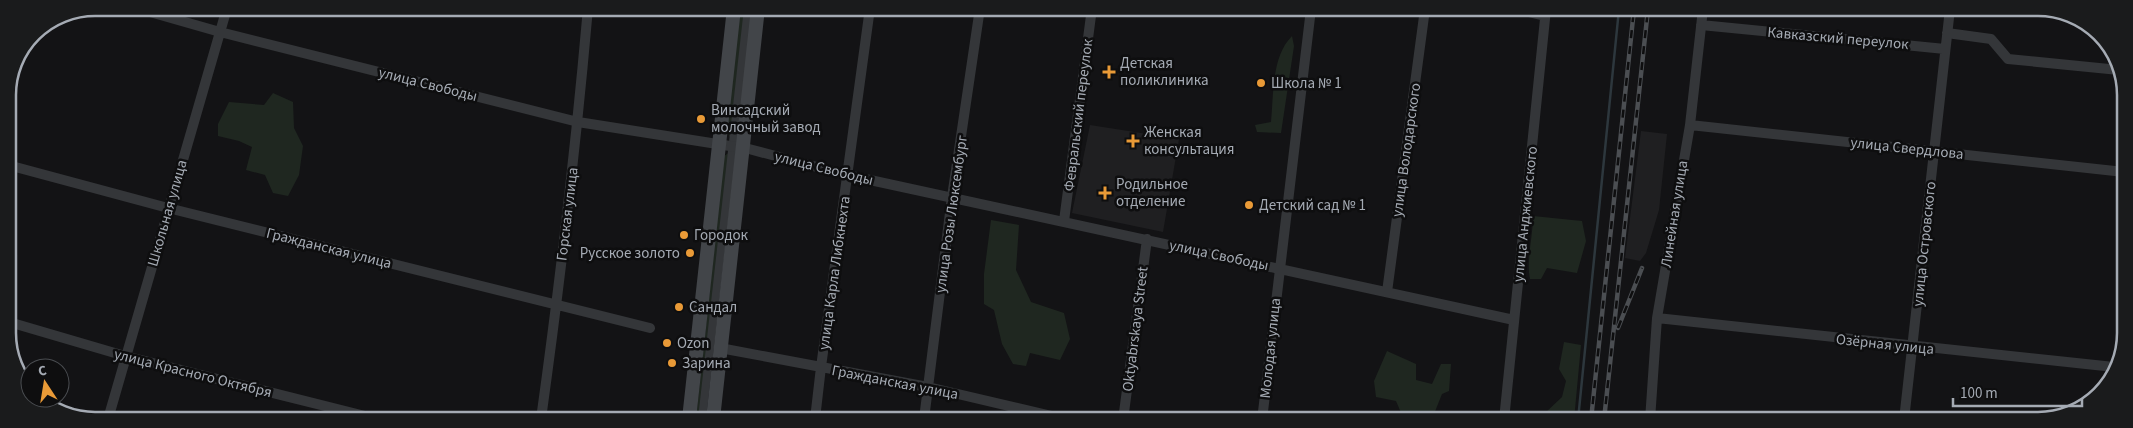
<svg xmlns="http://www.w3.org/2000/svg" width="2133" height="428" viewBox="0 0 2133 428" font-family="'Source Sans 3',sans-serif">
	<rect width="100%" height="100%" fill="#131315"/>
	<path fill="#1f1f21" d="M 1090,125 L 1179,139 L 1163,232 L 1072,213 Z
		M 1641,131 L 1667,134 L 1659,210 L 1646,253 L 1640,261 L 1625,258 Z"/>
	<path fill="#1f2720" d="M 739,8 L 745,8 L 731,139 L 726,130 Z
		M 1292,36 L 1294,46 L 1281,133 L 1257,132 L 1255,125 L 1271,122 C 1274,95 1271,57 1292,36 Z
		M 273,93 L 293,102 L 294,128 L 303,146 L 299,175 L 288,196 L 273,193 L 265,175 L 246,170 L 252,147 L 239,141 L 218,136 L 218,124 L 229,102 L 264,105 Z
		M 730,152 L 700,419 L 696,419 L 724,156 Z
		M 1533,216 L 1582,221 L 1586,241 L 1577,273 L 1547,268 L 1541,279 L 1530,279 C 1526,260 1533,237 1533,216 Z
		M 991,220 L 1019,225 L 1016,270 L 1031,302 L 1064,313 L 1070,339 L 1060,360 L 1030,353 L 1026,366 L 1013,364 L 1002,344 L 994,310 L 984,304 L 984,274 Z
		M 1564,342 L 1581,345 L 1574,420 L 1544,420 L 1544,414 L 1562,397 L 1566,381 L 1559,369 Z
		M 1387,351 L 1416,364 L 1416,380 L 1432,384 L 1441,364 L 1451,364 L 1449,391 L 1442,394 L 1434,414 L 1427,420 L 1411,420 L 1402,415 L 1396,401 L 1376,397 L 1374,381 Z"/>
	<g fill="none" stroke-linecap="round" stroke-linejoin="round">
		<path stroke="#2d373d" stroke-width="2.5" d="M 1578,420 L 1619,9"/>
		<path stroke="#343639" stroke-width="8" d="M 702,419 L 748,8"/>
		<path stroke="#343639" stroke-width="10" d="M 136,8 L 220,32 L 578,122 L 749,149 L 847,175 L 1514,320
			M 1516,9 L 1545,16
			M 1701,25 L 1945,49
			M 1947,33 L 1991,39 L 2008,59 L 2119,70
			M 1690,125 L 2124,172
			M 8,165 L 168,208 L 650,328
			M 1064,221 L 1092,8
			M 1387,292 L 1425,9
			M 1657,318 L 2114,367
			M 9,322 L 125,356 L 377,419
			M 720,348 L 928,387 L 1069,420
			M 1650,417 L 1678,420
			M 108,419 L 227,8
			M 541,419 C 560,282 576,145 588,8
			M 815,419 L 821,367 L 870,8
			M 924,419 L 952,197 L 980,8
			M 1123,420 L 1147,239
			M 1262,420 L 1311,9
			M 1504,420 L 1546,9
			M 1650,420 L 1657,318 L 1690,125 L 1703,9
			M 1904,420 L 1950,9"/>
		<path stroke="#424549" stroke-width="14" d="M 689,419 L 734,8
			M 713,419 L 758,8"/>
		<defs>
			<path id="rail" d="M 1618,328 L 1642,268
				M 1591,420 L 1634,9
				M 1604,420 L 1648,9"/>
		</defs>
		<use href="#rail" stroke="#4b4e52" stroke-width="4.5"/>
		<use href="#rail" stroke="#0e0e0f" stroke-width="2.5" stroke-dasharray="8" stroke-linecap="butt"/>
	</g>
	<g fill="#e99a37" stroke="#0e0e0f" stroke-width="2">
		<path d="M1106.5 64.5h5v5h5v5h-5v5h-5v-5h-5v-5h5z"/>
		<circle cx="1261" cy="83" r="5"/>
		<circle cx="701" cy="119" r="5"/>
		<path d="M1130.5 133.5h5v5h5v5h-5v5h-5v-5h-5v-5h5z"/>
		<path d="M1102.5 185.5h5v5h5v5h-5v5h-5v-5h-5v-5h5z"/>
		<circle cx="1249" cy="205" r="5"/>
		<circle cx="684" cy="235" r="5"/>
		<circle cx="690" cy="253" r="5"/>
		<circle cx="679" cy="307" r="5"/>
		<circle cx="667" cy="343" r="5"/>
		<circle cx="672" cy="363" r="5"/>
	</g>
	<g text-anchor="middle" stroke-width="5" stroke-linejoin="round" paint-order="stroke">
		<g font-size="15" fill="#a5abb4" stroke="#0e0e0f">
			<text transform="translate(1838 38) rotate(5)" y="5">Кавказский переулок</text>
			<text transform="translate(428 84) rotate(14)" y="5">улица Свободы</text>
			<text transform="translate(1078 115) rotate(-83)" y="5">Февральский переулок</text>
			<text transform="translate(1907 148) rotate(6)" y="5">улица Свердлова</text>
			<text transform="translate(1406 150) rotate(-82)" y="5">улица Володарского</text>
			<text transform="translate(824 168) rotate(14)" y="5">улица Свободы</text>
			<text transform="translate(167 213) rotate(-74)" y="5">Школьная улица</text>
			<text transform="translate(567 214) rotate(-83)" y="5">Горская улица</text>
			<text transform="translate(951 214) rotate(-82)" y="5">улица Розы Люксембург</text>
			<text transform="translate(1525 214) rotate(-84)" y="5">улица Анджиевского</text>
			<text transform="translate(1674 214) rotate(-81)" y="5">Линейная улица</text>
			<text transform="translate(1924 244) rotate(-84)" y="5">улица Островского</text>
			<text transform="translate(329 248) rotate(14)" y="5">Гражданская улица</text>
			<text transform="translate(1219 255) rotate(12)" y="5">улица Свободы</text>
			<text transform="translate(834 273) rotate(-82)" y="5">улица Карла Либкнехта</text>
			<text transform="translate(1135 329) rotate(-83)" y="5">Oktyabrskaya Street</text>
			<text transform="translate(1885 344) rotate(6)" y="5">Озёрная улица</text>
			<text transform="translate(1270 348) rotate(-84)" y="5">Молодая улица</text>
			<text transform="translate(193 373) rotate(14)" y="5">улица Красного Октября</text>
			<text transform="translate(895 382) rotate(11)" y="5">Гражданская улица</text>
		</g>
		<g font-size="15" fill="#a5abb4" stroke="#0e0e0f" text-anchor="start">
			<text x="1120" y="68">Детская<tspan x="1120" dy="17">поликлиника</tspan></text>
			<text x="1271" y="88">Школа № 1</text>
			<text x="711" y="115">Винсадский<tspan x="711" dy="17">молочный завод</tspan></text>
			<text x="1144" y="137">Женская<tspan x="1144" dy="17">консультация</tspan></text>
			<text x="1116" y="189">Родильное<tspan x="1116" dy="17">отделение</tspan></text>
			<text x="1259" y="210">Детский сад № 1</text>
			<text x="694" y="240">Городок</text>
			<text x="680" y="258" text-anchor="end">Русское золото</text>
			<text x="689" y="312">Сандал</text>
			<text x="677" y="348">Ozon</text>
			<text x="682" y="368">Зарина</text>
		</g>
	</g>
	<path d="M0 0H2133V428H0ZM95 16H2038A79 79 0 0 1 2117 95V333A79 79 0 0 1 2038 412H95A79 79 0 0 1 16 333V95A79 79 0 0 1 95 16Z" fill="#1a1b1c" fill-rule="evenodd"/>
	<path fill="none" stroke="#a5abb4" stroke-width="2.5" d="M95 16H2038A79 79 0 0 1 2117 95V333A79 79 0 0 1 2038 412H95A79 79 0 0 1 16 333V95A79 79 0 0 1 95 16Z"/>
	<g transform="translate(45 383) rotate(348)"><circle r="24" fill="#0e0e0f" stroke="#4a4d51"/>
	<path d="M0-4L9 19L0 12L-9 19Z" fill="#e99a37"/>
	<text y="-8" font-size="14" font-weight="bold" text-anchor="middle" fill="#a5abb4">С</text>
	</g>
	<path d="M1953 398v8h129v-8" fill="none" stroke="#a5abb4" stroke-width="2.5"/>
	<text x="1960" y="398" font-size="15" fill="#a5abb4" stroke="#0e0e0f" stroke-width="4" paint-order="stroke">100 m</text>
</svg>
